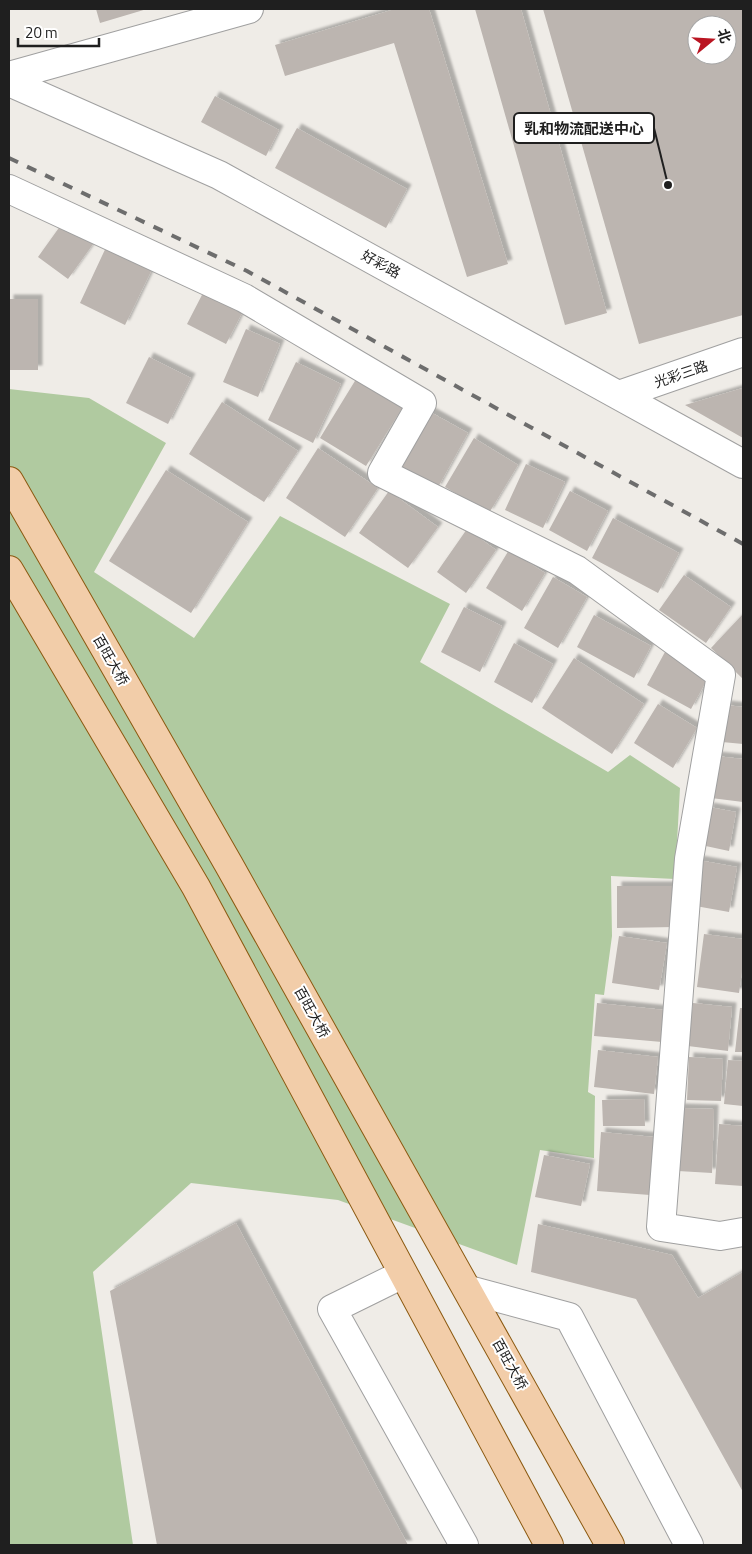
<svg xmlns="http://www.w3.org/2000/svg" width="752" height="1554" viewBox="0 0 752 1554" font-family="'Titillium Web','Noto Sans SC',sans-serif">
	<defs>
		<filter id="shadow"><feDropShadow dx="4.5" dy="-4.5" stdDeviation="1" flood-color="#0004"/></filter>
	</defs>
	<rect width="100%" height="100%" fill="#efece7"/>
	<path fill="#b0caa0" d="M 9,389 L 89,398 L 166,443 L 94,572 L 194,638 L 280,516 L 450,604 L 420,662 L 608,772 L 630,755 L 680,788 L 675,879 L 611,876 L 612,936 L 604,995 L 595,994 L 588,1092 L 595,1096 L 594,1158 L 540,1150 L 517,1265 L 338,1200 L 191,1183 L 93,1272 L 133,1545 L 9,1545 Z"/>
	<path fill="#bcb5b0" fill-rule="evenodd" filter="url(#shadow)" d="M 96,9 L 147,9 L 100,23 Z
		M 395,9 L 429,9 L 508,264 L 467,277 L 394,43 L 285,76 L 275,45 Z
		M 475,9 L 521,9 L 607,313 L 565,325 Z
		M 543,9 L 743,9 L 743,315 L 639,344 ZM 697,25 L 727,25 L 727,55 L 697,55 Z
		M 215,96 L 279,130 L 266,156 L 201,122 Z
		M 297,128 L 407,189 L 386,228 L 275,168 Z
		M 66,218 L 96,240 L 68,279 L 38,257 Z
		M 109,241 L 155,263 L 125,325 L 80,303 Z
		M 203,293 L 242,313 L 226,344 L 187,324 Z
		M 9,299 L 38,299 L 38,370 L 9,370 Z
		M 246,329 L 280,344 L 258,397 L 223,382 Z
		M 149,357 L 191,378 L 168,424 L 126,403 Z
		M 296,362 L 341,384 L 313,443 L 268,420 Z
		M 358,376 L 404,405 L 366,466 L 320,438 Z
		M 743,388 L 743,438 L 685,405 Z
		M 222,402 L 298,451 L 264,502 L 189,454 Z
		M 425,409 L 468,433 L 437,489 L 395,465 Z
		M 474,438 L 518,465 L 489,513 L 445,487 Z
		M 318,448 L 378,488 L 345,537 L 286,498 Z
		M 526,464 L 565,482 L 543,528 L 505,510 Z
		M 166,470 L 248,522 L 191,613 L 109,561 Z
		M 389,491 L 438,527 L 408,568 L 359,533 Z
		M 570,491 L 608,511 L 587,551 L 549,530 Z
		M 613,518 L 679,553 L 658,593 L 592,558 Z
		M 467,529 L 496,550 L 466,593 L 437,572 Z
		M 509,550 L 545,573 L 522,611 L 486,588 Z
		M 684,575 L 731,607 L 706,643 L 659,610 Z
		M 553,577 L 587,597 L 558,648 L 524,628 Z
		M 464,607 L 502,626 L 480,672 L 441,652 Z
		M 743,614 L 743,679 L 711,648 Z
		M 594,615 L 651,646 L 634,678 L 577,647 Z
		M 514,643 L 553,664 L 532,703 L 494,682 Z
		M 665,652 L 709,676 L 691,709 L 647,685 Z
		M 574,658 L 644,704 L 612,754 L 542,708 Z
		M 658,704 L 697,728 L 673,768 L 634,743 Z
		M 726,705 L 743,707 L 743,744 L 722,742 Z
		M 716,756 L 743,759 L 743,802 L 711,798 Z
		M 709,807 L 736,812 L 729,851 L 701,845 Z
		M 698,860 L 737,867 L 729,912 L 690,905 Z
		M 617,886 L 674,886 L 675,927 L 617,928 Z
		M 704,934 L 743,939 L 743,964 L 739,993 L 697,987 Z
		M 619,936 L 667,943 L 659,990 L 612,983 Z
		M 597,1003 L 665,1010 L 662,1042 L 594,1036 Z
		M 693,1003 L 732,1007 L 728,1051 L 688,1046 Z
		M 740,1008 L 743,1008 L 743,1052 L 735,1052 Z
		M 598,1050 L 658,1057 L 654,1094 L 594,1087 Z
		M 689,1057 L 723,1059 L 721,1101 L 687,1100 Z
		M 728,1060 L 743,1061 L 743,1106 L 724,1104 Z
		M 644,1099 L 645,1126 L 603,1126 L 602,1100 Z
		M 679,1108 L 714,1109 L 712,1173 L 678,1171 Z
		M 719,1124 L 743,1126 L 743,1186 L 715,1184 Z
		M 601,1132 L 654,1137 L 650,1195 L 597,1191 Z
		M 544,1155 L 590,1164 L 581,1206 L 535,1197 Z
		M 236,1223 L 408,1545 L 157,1545 L 110,1291 Z
		M 538,1224 L 672,1255 L 698,1298 L 743,1272 L 743,1492 L 636,1299 L 531,1272 Z"/>
	<g fill="none" stroke-linecap="round" stroke-linejoin="round">
		<defs>
			<path id="minor" d="M 9,76 L 249,9
				M 9,82 L 219,175 L 743,464
				M 9,189 L 244,298 L 422,403 L 382,473 L 577,570 L 721,675 L 689,859 L 661,1227 L 720,1236 L 743,1232
				M 619,395 L 743,352
				M 403,1274 L 332,1309 L 464,1545
				M 469,1290 L 569,1317 L 689,1545"/>
			<path id="major" d="M 9,481 L 229,865 L 610,1545
				M 9,570 L 196,887 L 549,1545"/>
		</defs>
		<use href="#minor" stroke="#a0a0a0" stroke-width="30"/>
		<use href="#major" stroke="#8b5910" stroke-width="30"/>
		<use href="#minor" stroke="#fff" stroke-width="28"/>
		<use href="#major" stroke="#f2cda9" stroke-width="28"/>
		<path stroke="#6d6d6d" stroke-width="4" stroke-dasharray="10 10" stroke-linecap="butt" d="M 9,158 L 247,271 L 743,544"/>
	</g>
	<g text-anchor="middle" stroke-width="4" stroke-linejoin="round" paint-order="stroke">
		<g font-size="14" fill="#1f1f1f" stroke="#fff">
			<text transform="translate(381 264) rotate(29)" y="5">好彩路</text>
			<text transform="translate(681 374) rotate(-19)" y="5">光彩三路</text>
			<text transform="translate(111 660) rotate(60)" y="5">百旺大桥</text>
			<text transform="translate(312 1012) rotate(61)" y="5">百旺大桥</text>
			<text transform="translate(510 1364) rotate(61)" y="5">百旺大桥</text>
		</g>
	</g>
	<path fill="none" stroke="#1f1f1f" stroke-width="2" d="M668 185L654 128"/>
	<circle fill="#1f1f1f" stroke="#fff" stroke-width="2" cx="668" cy="185" r="5"/>
	<rect fill="#fff" stroke="#1f1f1f" stroke-width="2" x="514" y="113" width="140" height="30" rx="5"/>
	<g font-size="15" text-anchor="middle" font-weight="bold" fill="#1f1f1f">
		<text x="584" y="134">乳和物流配送中心</text>
	</g>
	<rect width="752" height="1554" fill="none" stroke="#1f1f1f" stroke-width="20"/>
	<g transform="translate(712 40) rotate(72)"><circle r="24" fill="#ffffff" stroke="#a5a5a5"/>
	<path d="M0-4L9 19L0 12L-9 19Z" fill="#ba1522"/>
	<text y="-8" font-size="14" font-weight="bold" text-anchor="middle" fill="#1f1f1f">北</text>
	</g>
	<path d="M18 38v8h81v-8" fill="none" stroke="#1f1f1f" stroke-width="2.5"/>
	<text x="25" y="38" font-size="15" fill="#1f1f1f" stroke="#ffffff" stroke-width="4" paint-order="stroke">20 m</text>
</svg>
